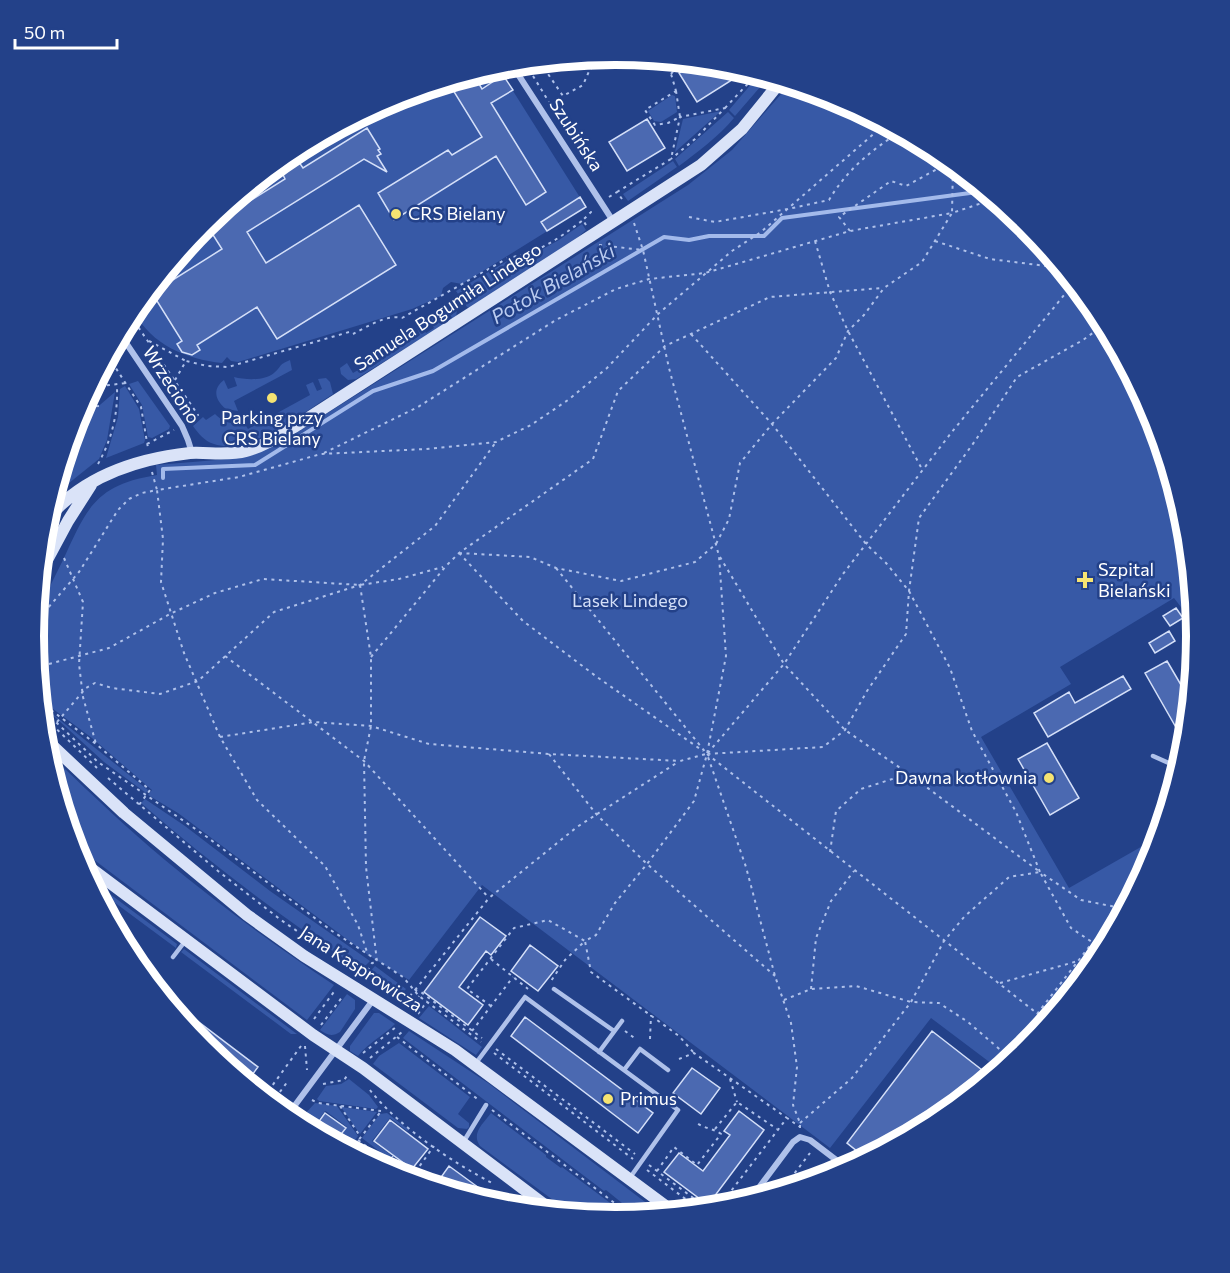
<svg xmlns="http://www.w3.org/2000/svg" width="1230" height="1273" viewBox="0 0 1230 1273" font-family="Commissioner,sans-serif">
	<rect width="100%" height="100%" fill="#234189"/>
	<path fill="#3759a6" d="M 498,67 L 586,207 L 462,284 L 451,282 L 443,288 L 441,296 L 412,309 L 238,362 L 231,361 L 227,357 L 222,363 C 186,359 152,345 134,312 L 137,305 L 204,225 L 292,152 L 393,99 Z
		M 759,75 L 768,78 L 735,116 L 729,110 Z
		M 790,84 L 838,99 L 939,153 L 1027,225 L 1099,313 L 1153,414 L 1186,523 L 1194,605 L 1184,611 L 1174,598 L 1060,667 L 1071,684 L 981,737 L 1069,888 L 1160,836 L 1153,860 L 1099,960 L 1026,1048 L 1000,1070 L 931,1018 L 830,1148 L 482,885 L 409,980 L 368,955 L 178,813 L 148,795 L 152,790 L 92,738 L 45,703 L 38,683 L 33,637 L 35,632 L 35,620 C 43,600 53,580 63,560 C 87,508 95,485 157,475 L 156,465 L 241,458 L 285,440 L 688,185 L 732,150 Z
		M 672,95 L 675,96 L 677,112 L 661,122 L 654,121 L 648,111 Z
		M 721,111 L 675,152 L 683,119 Z
		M 728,112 L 734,118 C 718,137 699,151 679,166 L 675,159 Z
		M 673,161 L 677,167 L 628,201 L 623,194 Z
		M 582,224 L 586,230 L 568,246 L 470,308 L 467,307 L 456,291 L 509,260 L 530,256 L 559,240 Z
		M 452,308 L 457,310 L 456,317 L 356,379 L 348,380 L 341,374 L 340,368 L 347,363 L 353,373 L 388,353 L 384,343 L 389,340 L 395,350 L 408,342 L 403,333 L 407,331 L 413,340 L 420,335 L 416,326 L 421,324 L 426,333 L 434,328 L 429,319 L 438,313 L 444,323 L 452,318 L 447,309 Z
		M 290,360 L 292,370 L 234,401 L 238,411 L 226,409 C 215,400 212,389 224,380 L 228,389 L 237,386 L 234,377 C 246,380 264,381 274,373 C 282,366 278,365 290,360 Z
		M 326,378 L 330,382 L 333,394 C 304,412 249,456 214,444 C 204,441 198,433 193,426 L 203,417 L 206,420 L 215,414 C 223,422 232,426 243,421 L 248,429 L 310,395 L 306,385 L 313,382 L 317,391 L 322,389 L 318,379 Z
		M 138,381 L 170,426 L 169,429 L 152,438 L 148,437 L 142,405 L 129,384 Z
		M 125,386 L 139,409 L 145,440 L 144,443 L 106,458 L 118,417 L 120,389 Z
		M 115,392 L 107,440 L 99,459 L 54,495 L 73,428 Z
		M 45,708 L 148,790 L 146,793 L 104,762 Z
		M 44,749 C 84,787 123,825 165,860 C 219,905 276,946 334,985 L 307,1020 L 73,844 Z
		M 145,799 L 185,826 L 270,891 L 370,961 L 361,970 C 284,919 211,864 141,803 Z
		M 87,877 L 177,944 L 176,948 L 91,885 Z
		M 184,949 L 297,1034 L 291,1034 L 181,952 Z
		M 375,966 L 406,989 L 399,997 L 386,991 L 366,976 Z
		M 347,994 L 355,1000 L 355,1009 L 340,1032 C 332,1037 327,1035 320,1030 Z
		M 429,1006 L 482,1047 L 476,1055 L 419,1018 Z
		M 374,1013 L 379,1013 L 395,1024 C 383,1036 369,1042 358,1056 L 350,1051 L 350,1046 Z
		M 409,1031 L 488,1083 L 661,1214 L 638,1216 L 606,1190 L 604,1191 L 403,1038 Z
		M 399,1043 L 470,1097 L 458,1114 L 469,1123 L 469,1127 L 467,1129 L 458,1128 L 373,1064 L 379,1056 Z
		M 349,1079 L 369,1095 L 378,1107 L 376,1109 L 319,1101 L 317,1099 L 326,1086 L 341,1084 Z
		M 315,1103 L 337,1106 L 358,1136 L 348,1150 L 337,1141 L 347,1127 L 327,1112 L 325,1111 L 314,1126 L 304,1120 L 304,1115 Z
		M 341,1107 L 377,1112 L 360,1134 Z
		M 387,1113 L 409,1130 L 407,1131 L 390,1118 L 372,1141 L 391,1155 L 388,1158 L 362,1138 L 380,1114 Z
		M 491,1113 L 546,1155 L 546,1157 L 561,1168 L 562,1167 L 629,1217 L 615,1218 L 572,1214 L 480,1146 C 471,1133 483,1124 491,1113 Z"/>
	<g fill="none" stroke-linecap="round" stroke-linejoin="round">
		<path stroke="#a3baeb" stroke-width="4" d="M 163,478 L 163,469 L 255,465 L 373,391 L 433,371 L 664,237 L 689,240 L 709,236 L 764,236 L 782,218 L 985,191"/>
	</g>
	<path fill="#4b69b1" stroke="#d4dff8" stroke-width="1.5" d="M 696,63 L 728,66 L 735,78 L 697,102 L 679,73 Z
		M 473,74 L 482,89 L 503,75 L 513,90 L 491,103 L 546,192 L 526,205 L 496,156 L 394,220 L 378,193 L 448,150 L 452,155 L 482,137 L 448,82 Z
		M 647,119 L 665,148 L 627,171 L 609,142 Z
		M 367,128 L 380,149 L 378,150 L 381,154 L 377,156 L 387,172 L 364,159 L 247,232 L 266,263 L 359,205 L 396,265 L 277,339 L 257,307 L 197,345 L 200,350 L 192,355 L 182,352 L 177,344 L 182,341 L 152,293 L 222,249 L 208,227 L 285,179 L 278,164 L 292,152 L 303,168 Z
		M 580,197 L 586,207 L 547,231 L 541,222 Z
		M 1176,608 L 1183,618 L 1170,626 L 1163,616 Z
		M 1169,631 L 1175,641 L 1155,653 L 1149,643 Z
		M 1167,661 L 1191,702 L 1186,745 L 1145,673 Z
		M 1123,676 L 1131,689 L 1048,737 L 1034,713 L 1069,692 L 1075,703 Z
		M 1047,743 L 1079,798 L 1050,815 L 1018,759 Z
		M 480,917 L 506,936 L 491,955 L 486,951 L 459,987 L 483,1005 L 468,1025 L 424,992 Z
		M 530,945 L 558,966 L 538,991 L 511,971 Z
		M 171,1001 L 258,1067 L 246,1083 L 203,1048 L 168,1004 Z
		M 525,1017 L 653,1113 L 638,1133 L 511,1036 Z
		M 932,1031 L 991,1077 L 938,1121 L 867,1159 L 847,1143 Z
		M 692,1068 L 720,1088 L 701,1114 L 673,1093 Z
		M 739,1111 L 764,1130 L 708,1205 L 664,1172 L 679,1153 L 703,1171 L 730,1135 L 724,1131 Z
		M 325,1113 L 346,1128 L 334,1143 L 312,1131 Z
		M 390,1120 L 428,1149 L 412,1169 L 374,1141 Z
		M 449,1166 L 486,1193 L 479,1201 L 434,1187 Z"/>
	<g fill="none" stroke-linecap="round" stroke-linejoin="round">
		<path stroke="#afc1ea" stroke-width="2" stroke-dasharray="3 4.5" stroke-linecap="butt" d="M 667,60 L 676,91
			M 544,68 L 563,96 L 583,85 L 590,69 L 614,55
			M 743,70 L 747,85
			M 671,74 L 682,61
			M 533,76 L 549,102
			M 676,91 L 680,117 L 668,123 L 655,125 L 645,110 Z
			M 725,108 L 757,74
			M 617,192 L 671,159 L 680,117 L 725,108 L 695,139 L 671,159
			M 609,197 L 617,192 L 622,199
			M 689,217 L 715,222 L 788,209 L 829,200 C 846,171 871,150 900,132
			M 634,223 L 643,250 L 669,368 L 719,556 L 726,656 L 707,754 L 694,801 L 647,864 L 615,903 L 596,935 L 585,941 L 591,972 L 679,1036 L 694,1053
			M 586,225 L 583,220 L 591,212 L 591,207
			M 850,231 L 839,217 L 891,181 L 906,186 L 950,162
			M 815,241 L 830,292 L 848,331 L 923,471
			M 935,241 L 990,259 L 1062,268
			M 599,245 L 643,250
			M 130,315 L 198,415 L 189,421
			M 691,334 L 772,424 L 866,544 L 886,563 L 909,591 L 950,668 L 972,731 L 1016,812 L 1040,872 L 1081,900 L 1126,909
			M 149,341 L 186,361
			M 108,356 L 141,407 L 148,448
			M 111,360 L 121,354
			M 175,380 L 186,361 L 207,366 L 228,367 L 349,332 L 353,334 C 367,327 386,314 402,318 L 508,258 C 539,253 558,239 583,220
			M 92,387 L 127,383
			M 81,407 L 99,406
			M 147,444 L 174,430
			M 324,453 L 418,407 L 556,320 L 616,289 L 649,279 L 705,273 L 850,231 L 952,213 L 953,165
			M 98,464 C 111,441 118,415 117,388
			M 152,472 L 157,490 L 239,477 L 321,454 L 426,449 L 496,442 L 531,425 L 568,400 L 607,368 L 658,314 L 732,251 L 761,232 L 885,124
			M 459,553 L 523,621 L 597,677 L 703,751
			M 459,553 L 530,557 L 556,568 L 621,581 L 695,562 L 716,544 L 729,519 L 740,463 L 772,424 L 836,358 L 848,331 L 864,315 L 884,288 L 922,262 L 952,213 L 994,199
			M 720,557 L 784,664 L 845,730 L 909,774 L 1040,872 L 1009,877 L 964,917 L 944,941 L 911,1002 L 852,1078 L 800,1123
			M 64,558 L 83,602 L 79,664 L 83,697 L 96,744
			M 556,568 L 707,754 L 823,747 L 845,730 L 867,691 L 906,634 L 909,591 L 919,518 L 975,441 L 1017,377 L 1083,340 L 1105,324
			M 360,585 L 371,657 L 371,726 L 364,761 L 366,867 L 377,962 L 372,963 L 367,972 L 361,973
			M 35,613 L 48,584
			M 34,624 L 79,572 L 118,510 L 129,499 L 142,493 L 157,490 L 163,539 L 161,582 L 184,653 L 220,737 L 257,800 L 325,866 L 358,925 L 368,955
			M 225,656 L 364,761 L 489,898
			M 371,657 L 446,566 L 459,553 L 593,459 L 618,391 L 665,346 L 770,297 L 882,288
			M 49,664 L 109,648 L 170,614 L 215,593 L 263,579 L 360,585 L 399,579 L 443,567
			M 39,701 L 96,744 L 150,790 L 139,805
			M 40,707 L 98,762 L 207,837 L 332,931 L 403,977 L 419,996 L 481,1042
			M 41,714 L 97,768
			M 57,722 L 86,688 L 95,683 L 112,688 L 160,694 L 198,681 L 274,612 L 360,585 L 435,526 L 496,442
			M 220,737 L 314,722 L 371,726 L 429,744 L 549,754 L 680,761 L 706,754
			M 549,754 L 597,815 L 647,864 L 775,976
			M 707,754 L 1048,1022
			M 108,778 L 218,871 L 281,920 L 364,977
			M 830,852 L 836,811 L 861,789 L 908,774
			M 1041,874 L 1071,928 L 1104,950
			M 491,959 L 528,989
			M 1000,983 L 1078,961
			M 811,989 L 816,938 L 831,901 L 854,871
			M 415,990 L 489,898 L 577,827 L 678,762
			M 784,1000 L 811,989 L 856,986 L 911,1002 L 939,1003 L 968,1022 L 1012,1060
			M 405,1002 L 415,990 L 421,992 L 482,1038
			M 491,1006 L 467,989 L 514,928 L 548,920 L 585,941 L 565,960 L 551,981
			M 410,1009 L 419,996
			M 418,1014 L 427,1001
			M 1037,1014 L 1092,943
			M 314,1019 L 336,989
			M 321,1025 L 343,996
			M 472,1031 L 513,977
			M 625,1031 L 637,1040
			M 397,1037 L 480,1101
			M 650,1039 L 651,1015
			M 305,1046 L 307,1070
			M 496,1049 L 635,1154
			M 363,1053 L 396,1027
			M 494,1053 L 633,1159
			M 370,1058 L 402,1032
			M 679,1059 L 694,1053 L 787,1118
			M 730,1079 L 737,1102
			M 323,1084 L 344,1080 L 349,1073
			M 370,1090 C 398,1126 453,1163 494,1184
			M 264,1097 L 301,1046
			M 312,1100 L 318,1103 L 381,1111
			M 271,1104 L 288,1081
			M 340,1106 L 360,1136
			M 492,1110 L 633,1217
			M 299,1117 L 314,1128
			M 800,1128 L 800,1123 L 793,1105 L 797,1067 L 791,1023 L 775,976 L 746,867 L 707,754 L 784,664 L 843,574 L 951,433 L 1074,283
			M 715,1129 L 737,1102 L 777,1129
			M 358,1140 L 411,1179
			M 350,1151 L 382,1110
			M 649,1165 L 708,1209
			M 383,1169 L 393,1156
			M 647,1170 L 700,1210
			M 657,1171 L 674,1147 L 697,1165 L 721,1134 C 713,1128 705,1129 697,1123
			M 411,1178 L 434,1146
			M 781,1191 L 810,1153
			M 718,1208 L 787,1118 L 800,1127"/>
		<path stroke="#afc1ea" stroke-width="4.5" d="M 519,75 L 540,62
			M 1153,756 L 1180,768
			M 173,957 L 186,940
			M 554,989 L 614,1031
			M 599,1052 L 622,1021
			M 476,1063 L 525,997 L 678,1110 L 629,1179
			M 624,1070 L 640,1049 L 668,1070
			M 464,1141 L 486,1105"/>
		<path stroke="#afc1ea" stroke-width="6" d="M 512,65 L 613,221
			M 120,334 L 182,426 L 188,440 L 192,453
			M 287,1116 L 373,1000
			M 749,1201 L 793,1142 L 800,1137 L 810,1140 L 848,1169"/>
		<path stroke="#dae3f8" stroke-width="12" d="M 44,523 C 80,477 135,459 190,453 C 208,452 228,456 246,451 C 265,446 282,434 299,424 L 701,165 L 742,129 L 781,81
			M 39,575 L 68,521 L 91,485
			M 43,737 L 124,813 L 247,915 L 304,956 L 455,1050 L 675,1213
			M 77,858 L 313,1035 L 363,1068 L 554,1212"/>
	</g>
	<g fill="#f5e372" stroke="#234189" stroke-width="2">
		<circle cx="396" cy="214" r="6"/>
		<circle cx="272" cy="398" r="6"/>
		<path d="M1082 571h6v6h6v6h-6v6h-6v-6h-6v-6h6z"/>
		<circle cx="1049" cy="778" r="6"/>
		<circle cx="608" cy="1099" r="6"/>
	</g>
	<g text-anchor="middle" stroke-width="5" stroke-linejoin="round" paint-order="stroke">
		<g font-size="18" fill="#fff" stroke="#234189">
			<text transform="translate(576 135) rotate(57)" y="6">Szubińska</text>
			<text transform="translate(448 307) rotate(-33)" y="6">Samuela Bogumiła Lindego</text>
			<text transform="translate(171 385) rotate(57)" y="6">Wrzeciono</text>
			<text transform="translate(361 969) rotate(33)" y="6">Jana Kasprowicza</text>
		</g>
		<g font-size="18" fill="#fff" stroke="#234189" text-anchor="start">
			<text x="408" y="220">CRS Bielany</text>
			<text x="272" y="424" text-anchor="middle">Parking przy<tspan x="272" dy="21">CRS Bielany</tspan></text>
			<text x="1098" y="576">Szpital<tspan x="1098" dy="21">Bielański</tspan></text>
			<text x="1037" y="784" text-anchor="end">Dawna kotłownia</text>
			<text x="620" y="1105">Primus</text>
		</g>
		<g font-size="18" fill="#d4dff8" stroke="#234189">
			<text x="630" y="607">Lasek Lindego</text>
		</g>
		<g font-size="20" font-style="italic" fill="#bbccf1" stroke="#234189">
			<text transform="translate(553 284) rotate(-30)" y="7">Potok Bielański</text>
		</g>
	</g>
	<path d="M0 0H1230V1273H0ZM44 636a571 571 0 1 1 1142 0a571 571 0 1 1-1142 0Z" fill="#234189" fill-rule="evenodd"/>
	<path fill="none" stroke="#fff" stroke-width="8" d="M44 636a571 571 0 1 1 1142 0a571 571 0 1 1-1142 0Z"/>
	<path d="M15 39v9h102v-9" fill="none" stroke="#ffffff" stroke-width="3"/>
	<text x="24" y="39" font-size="18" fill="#ffffff" stroke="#234189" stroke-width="4.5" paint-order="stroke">50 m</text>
</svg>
